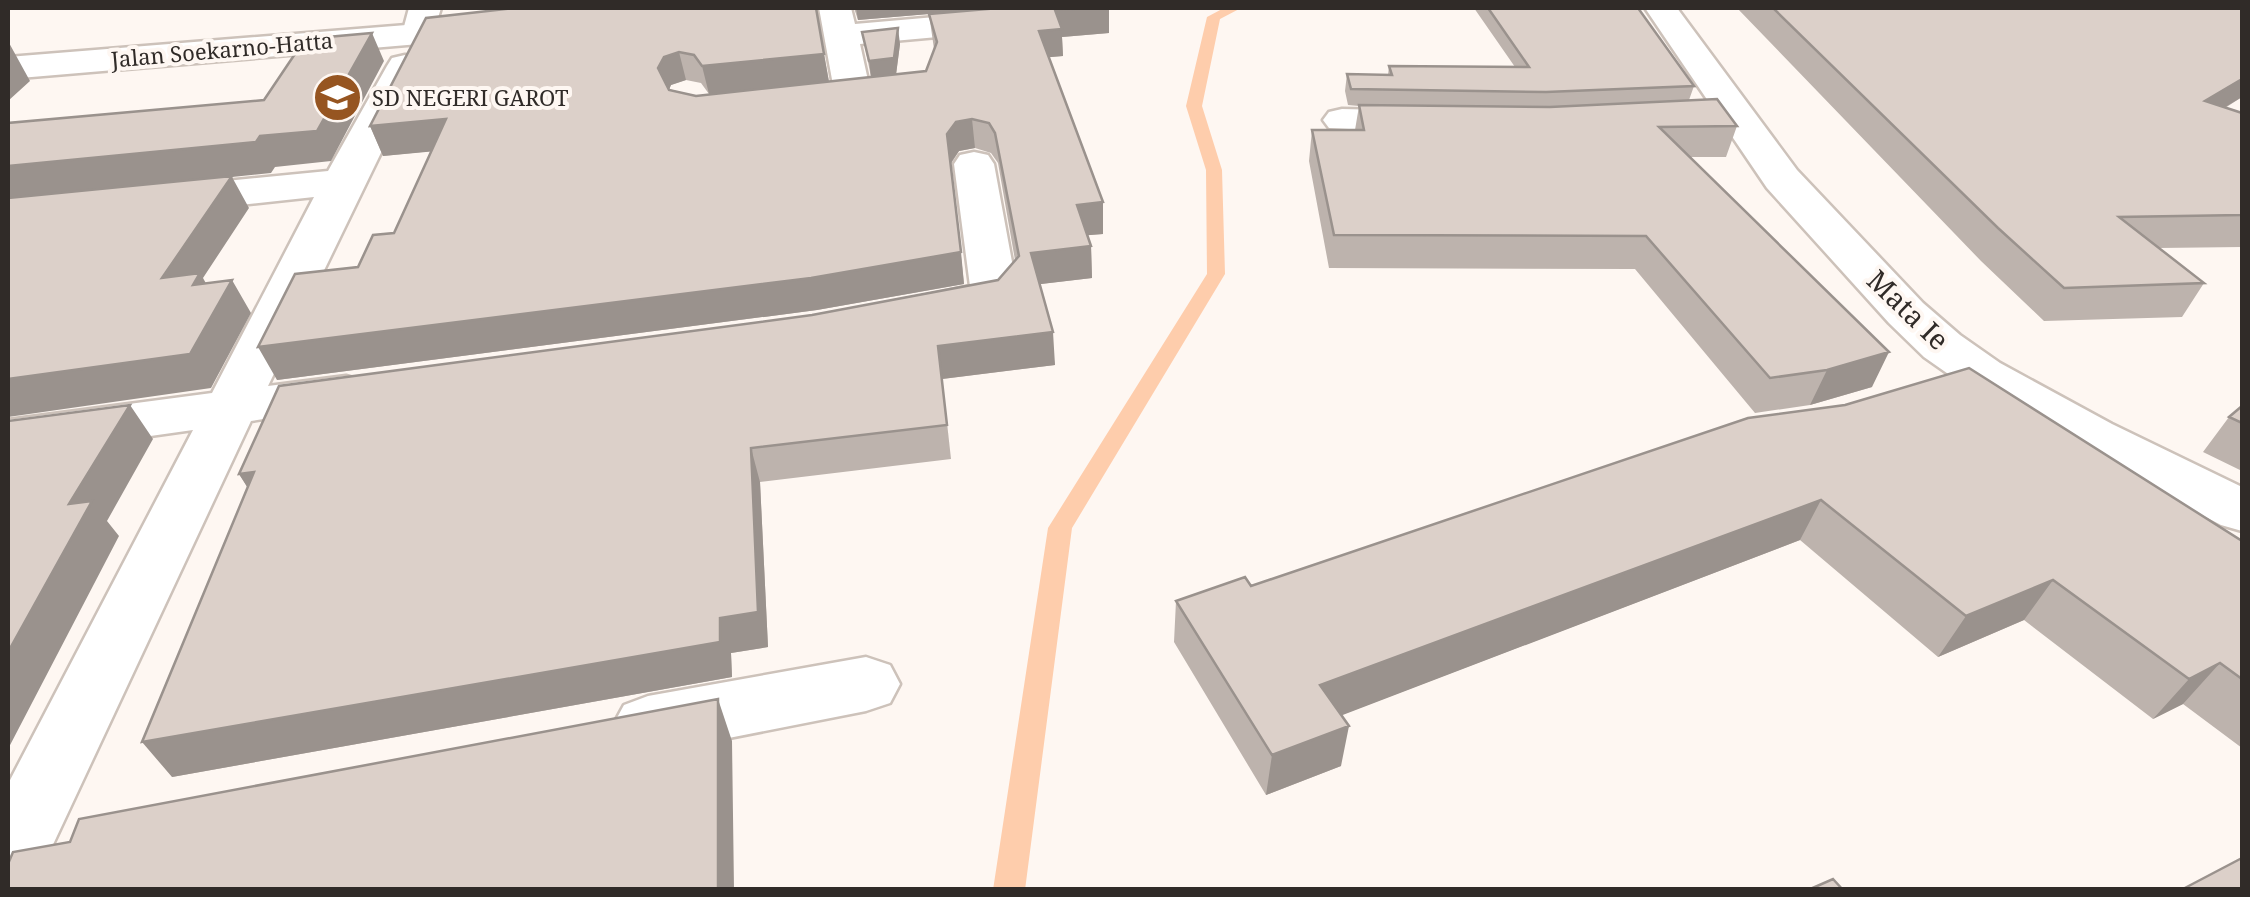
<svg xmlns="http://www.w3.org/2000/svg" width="2250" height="897" viewBox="0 0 2250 897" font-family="'Noto Serif',serif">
	<rect width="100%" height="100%" fill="#fef7f2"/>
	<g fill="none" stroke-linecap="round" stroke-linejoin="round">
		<path fill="#fecdac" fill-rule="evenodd" d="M 1224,8 L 1241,8 L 1220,19 L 1202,106 L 1222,170 L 1225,274 L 1072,528 L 1025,890 L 993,890 L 1048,528 L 1207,274 L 1206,170 L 1186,106 L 1207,17 Z"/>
		<defs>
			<path id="minor" d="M 819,8 L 851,8 L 855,24 L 1004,11 L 1016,14 L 1021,21 L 1016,28 L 1004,31 L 860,44 L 871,94 L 866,102 L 794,111 L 781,108 L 775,100 L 781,92 L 833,85 Z
				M 405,55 L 418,58 L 423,66 L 268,386 L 346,376 L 364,381 L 372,392 L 364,403 L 251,421 L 35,883 L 8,890 L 8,784 L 193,430 L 8,456 L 8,420 L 212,393 L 314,197 L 165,213 L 150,209 L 144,200 L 150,191 L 165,187 L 328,171 L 387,66 L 392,58 Z
				M 1342,109 L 1429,111 L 1443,114 L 1448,122 L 1443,130 L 1429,133 L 1329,128 L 1323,120 L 1329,112 Z
				M 974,152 L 988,155 L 994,164 L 1017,289 C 998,318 947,326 914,318 L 907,308 L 914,298 L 970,286 L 954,164 L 960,155 Z
				M 866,657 L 890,665 L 900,684 L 890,703 L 866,711 L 648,754 L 624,745 L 613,725 L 624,705 L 648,696 Z"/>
			<path id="tertiary" d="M 409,8 L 441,8 L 431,41 L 407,41 L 402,34 Z
				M 1645,8 L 1677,8 L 1797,170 L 1923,303 L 1960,335 L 2000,363 L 2112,424 L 2242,487 L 2242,531 L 2221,525 L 2074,448 L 1964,385 L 1924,357 L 1889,323 L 1767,188 Z"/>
			<path id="trunk" d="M 545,8 L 632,8 L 627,15 L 616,18 L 419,44 L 8,79 L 8,57 L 419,24 Z"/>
		</defs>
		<use href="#minor" stroke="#cdc2ba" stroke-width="5"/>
		<use href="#tertiary" stroke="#cdc2ba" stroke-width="5"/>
		<use href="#trunk" stroke="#cdc2ba" stroke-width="5"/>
		<use href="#minor" fill="#fff" fill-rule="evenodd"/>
		<use href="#tertiary" fill="#fff" fill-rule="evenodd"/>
		<use href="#trunk" fill="#fff" fill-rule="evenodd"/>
	</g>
	<path fill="#bdb3ad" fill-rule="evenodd" d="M 816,8 L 829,82 L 871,77 L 862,32 L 900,44 L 896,74 L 926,71 L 934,49 L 929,14 L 975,10 L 858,20 L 854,8 L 1109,8 L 1109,33 L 1062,37 L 1063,56 L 1049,57 L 1103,234 L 1088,235 L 1091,246 L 1092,278 L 1040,284 L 1055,365 L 942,379 L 951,459 L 760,482 L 768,647 L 731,653 L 732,677 L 172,777 L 248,488 L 239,474 L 812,315 L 998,280 L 1015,260 L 998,163 L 991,153 L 975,148 L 959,151 L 951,164 L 964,284 L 817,310 L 277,380 L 358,267 L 394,233 L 432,151 L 383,156 L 370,126 ZM 686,80 L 701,83 L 709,94 L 696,96 L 669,89 L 671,85 Z
		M 1474,8 L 1638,8 L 1694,86 L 1689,100 L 1737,126 L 1726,157 L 1691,157 L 1872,387 L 1810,405 L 1755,413 L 1635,269 L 1329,268 L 1309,161 L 1312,130 L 1355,130 L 1359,106 L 1348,105 L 1345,91 L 1347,74 L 1388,75 L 1389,66 L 1515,67 Z
		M 1737,8 L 2242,8 L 2242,97 L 2225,108 L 2242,113 L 2242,247 L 2159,248 L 2204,283 L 2182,317 L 2044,321 L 1981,261 Z
		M 2242,406 L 2242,471 L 2203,452 L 2229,417 Z
		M 1748,418 L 2242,541 L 2242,748 L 2183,704 L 2153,719 L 2024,620 L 1938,657 L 1800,540 L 1341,715 L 1341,766 L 1266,795 L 1174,642 L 1176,601 L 1251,586 Z"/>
	<path fill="#9a928d" d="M 856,8 L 1001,8 L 858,20 Z
		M 1090,8 L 1109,8 L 1109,33 L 1062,37 L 1063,56 L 1040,58 L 1039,31 L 1055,10 Z
		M 898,28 L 900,44 L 896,75 L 871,77 L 869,61 Z
		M 372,33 L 384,61 L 331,161 L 275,167 L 271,173 L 232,177 L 249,208 L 203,278 L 218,305 L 232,280 L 251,313 L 211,388 L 8,417 L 8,379 L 162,278 L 8,199 L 8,166 L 260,136 Z
		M 8,41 L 30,81 L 8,101 Z
		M 679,52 L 686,80 L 671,85 L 666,97 L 658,68 L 664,57 Z
		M 824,54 L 829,82 L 709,94 L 702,66 Z
		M 2242,79 L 2242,97 L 2187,130 L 2205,101 Z
		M 446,119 L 458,149 L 383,156 L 370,126 Z
		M 972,119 L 975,148 L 959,151 L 950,164 L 947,134 L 956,122 Z
		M 1103,202 L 1103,234 L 1078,236 L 1077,205 Z
		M 1091,246 L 1092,278 L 1033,285 L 1031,253 Z
		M 961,252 L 964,284 L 817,310 L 277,380 L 258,347 Z
		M 1053,332 L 1055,365 L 942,379 L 951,459 L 938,346 Z
		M 1889,352 L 1872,387 L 1810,405 L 1827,370 Z
		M 130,405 L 153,439 L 107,521 L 119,536 L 8,749 L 8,652 L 69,504 Z
		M 751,448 L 760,482 L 768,647 L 731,653 L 732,677 L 172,777 L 142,742 L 720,618 Z
		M 254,472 L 261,509 L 239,474 Z
		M 1821,500 L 1800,540 L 1314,726 L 1320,685 Z
		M 2053,580 L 2024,620 L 1938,657 L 1966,616 Z
		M 2220,663 L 2183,704 L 2153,719 L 2189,679 Z
		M 718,699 L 732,741 L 734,890 L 718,890 Z
		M 1349,726 L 1341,766 L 1266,795 L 1272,755 Z"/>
	<path fill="#dcd0c9" stroke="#9a928d" stroke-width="2.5" d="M 515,8 L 816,8 L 824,54 L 702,66 L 694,55 L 679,52 L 664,57 L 658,68 L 669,90 L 696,96 L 926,71 L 937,42 L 929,14 L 999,8 L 1090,8 L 1055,10 L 1062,29 L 1039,31 L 1103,202 L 1077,205 L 1091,246 L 1031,253 L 1053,332 L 938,346 L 947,425 L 751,448 L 758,612 L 720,618 L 720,642 L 142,742 L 254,472 L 239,474 L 279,386 L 812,315 L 998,280 L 1019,256 L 995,133 L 989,123 L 972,119 L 956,122 L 947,134 L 961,252 L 811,278 L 258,347 L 295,274 L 358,267 L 373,235 L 394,233 L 446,119 L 370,126 L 426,18 Z
		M 1488,8 L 1638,8 L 1694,86 L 1546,92 L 1351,89 L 1347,74 L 1392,75 L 1389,66 L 1529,67 Z
		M 1773,8 L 2242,8 L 2242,79 L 2205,101 L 2242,113 L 2242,215 L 2119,217 L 2204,283 L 2064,288 L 1998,228 Z
		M 898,28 L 894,58 L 869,61 L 862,32 Z
		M 372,33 L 317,131 L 260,136 L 256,142 L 8,166 L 8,123 L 264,100 L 305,39 Z
		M 1717,99 L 1737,126 L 1659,127 L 1889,352 L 1827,370 L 1770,378 L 1646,236 L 1334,235 L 1312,130 L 1364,130 L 1359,105 L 1550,107 Z
		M 232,176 L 162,278 L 200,273 L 193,285 L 232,280 L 190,354 L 8,379 L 8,198 Z
		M 1969,368 L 2242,541 L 2242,679 L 2220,663 L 2189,679 L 2053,580 L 1966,616 L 1821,500 L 1320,685 L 1349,726 L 1272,755 L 1176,601 L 1245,577 L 1251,586 L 1748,418 L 1845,405 Z
		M 130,405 L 69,504 L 92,501 L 8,652 L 8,421 Z
		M 2242,406 L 2242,423 L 2229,417 Z
		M 718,699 L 718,890 L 8,890 L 8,864 L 13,852 L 70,842 L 79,819 Z
		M 2242,858 L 2242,890 L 2181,890 Z
		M 1833,879 L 1843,890 L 1808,890 Z"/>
	<defs>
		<symbol id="school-disc" viewBox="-11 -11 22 22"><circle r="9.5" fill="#965521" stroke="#fef7f2"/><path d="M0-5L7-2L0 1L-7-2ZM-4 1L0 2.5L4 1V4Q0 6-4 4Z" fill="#fff"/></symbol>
	</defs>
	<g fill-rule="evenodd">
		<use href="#school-disc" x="310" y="70" width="55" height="55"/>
	</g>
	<g text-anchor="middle" stroke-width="8" stroke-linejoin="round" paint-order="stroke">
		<g font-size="22" fill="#302b28" stroke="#fef7f2">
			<text transform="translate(222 50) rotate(-5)" y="8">Jalan Soekarno-Hatta</text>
		</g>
		<g font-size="22" fill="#302b28" stroke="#fef7f2" text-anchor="start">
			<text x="372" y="106">SD NEGERI GAROT</text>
		</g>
		<g font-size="28" fill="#302b28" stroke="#fef7f2">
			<text transform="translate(1908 310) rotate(44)" y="10">Mata Ie</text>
		</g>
	</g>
	<rect width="2250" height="897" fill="none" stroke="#302b28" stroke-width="20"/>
</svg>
